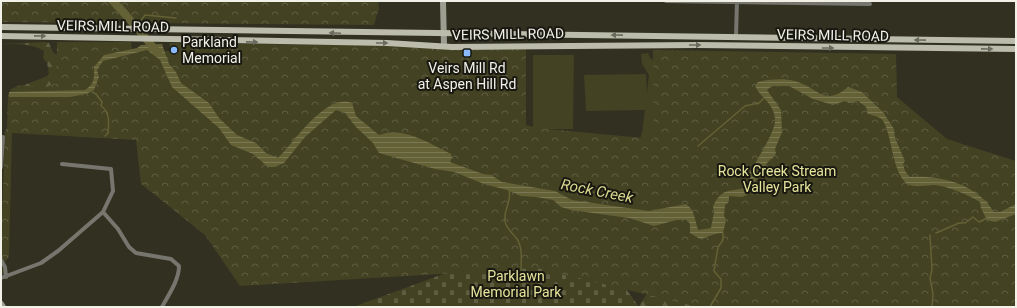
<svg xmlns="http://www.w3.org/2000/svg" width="1017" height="308" viewBox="0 0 1017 308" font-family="Roboto,sans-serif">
	<defs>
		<pattern id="forest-firs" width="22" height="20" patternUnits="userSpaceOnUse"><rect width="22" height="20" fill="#434223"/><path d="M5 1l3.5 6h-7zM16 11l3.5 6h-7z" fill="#5f5e43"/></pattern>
		<pattern id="cemetery-stones" width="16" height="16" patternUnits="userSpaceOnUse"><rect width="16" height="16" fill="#434223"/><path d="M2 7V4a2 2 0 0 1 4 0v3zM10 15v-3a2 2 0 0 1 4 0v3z" fill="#5f5e43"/></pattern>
		<pattern id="park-crowns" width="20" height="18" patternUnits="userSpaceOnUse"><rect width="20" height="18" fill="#434223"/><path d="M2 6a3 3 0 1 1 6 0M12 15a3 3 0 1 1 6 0" fill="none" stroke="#5f5e43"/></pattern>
		<pattern id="water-rules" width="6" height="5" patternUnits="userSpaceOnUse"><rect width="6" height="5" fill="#636135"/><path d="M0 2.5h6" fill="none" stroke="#7a7852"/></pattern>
	</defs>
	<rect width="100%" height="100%" fill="#313021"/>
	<path fill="#434223" d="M 648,53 L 650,58 L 663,66 L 676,137 L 637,150 L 642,132 L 645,110 L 586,111 L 584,75 L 646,74 L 647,93 L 649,75 L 642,64 L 641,54 Z
		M 533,55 L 574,55 L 573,129 L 533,129 Z"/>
	<path fill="url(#forest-firs)" d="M 45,42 L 49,43 L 53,52 L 59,57 L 88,52 L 46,92 L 22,86 L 47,76 L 49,73 L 47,63 L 43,58 L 44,51 C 32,43 15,44 1,44 Z
		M 653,285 L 708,307 L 638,307 Z"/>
	<path fill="url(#cemetery-stones)" d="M 510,260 L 614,272 L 639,307 L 353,307 L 457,269 Z"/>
	<path fill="url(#park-crowns)" d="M 1,1 L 378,1 L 379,8 L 374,25 L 151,23 L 150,19 L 112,19 L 111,23 L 3,22 L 1,18 Z
		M 57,42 L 131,42 L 132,50 L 170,51 L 170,43 L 526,47 L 526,125 L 537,128 L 654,139 L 653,50 L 896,54 L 897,97 L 947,139 L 1016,161 L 1016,307 L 698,307 L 537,268 L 240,286 L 205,235 L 141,184 L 136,140 L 12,133 L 9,257 L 2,265 L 4,276 L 1,272 L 1,243 L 5,131 L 7,128 L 8,94 L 11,89 L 20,85 L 44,88 L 56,83 Z"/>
	<path fill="url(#water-rules)" d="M 108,1 L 117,1 L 127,10 L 134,21 L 127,22 Z
		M 160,44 L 162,44 L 169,64 L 176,72 L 181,83 L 209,103 L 219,118 L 237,135 L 256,143 L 266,153 L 278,158 C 294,142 327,92 352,103 L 356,116 L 379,135 C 403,126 429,143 451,154 L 452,157 L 450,162 L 483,174 L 491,175 L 502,182 L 555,191 L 572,200 L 649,211 L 686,204 C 695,210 695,221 698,230 L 711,228 L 714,212 L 713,206 C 725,182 734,196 750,184 C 750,181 749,175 750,172 C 756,161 776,131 775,119 C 774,104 761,98 755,86 L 758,82 C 770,79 783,78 795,81 C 819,88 824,107 848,87 L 862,92 L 883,112 L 894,129 L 895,138 L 905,161 L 903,164 L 905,171 L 910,177 C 941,175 977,184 994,212 L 1000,212 L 1016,204 L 1016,214 L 995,222 L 987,220 L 981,208 L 980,202 C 969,195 947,186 934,185 C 925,185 911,189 905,182 C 890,166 892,126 880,118 C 876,116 872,115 868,114 L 866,107 L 858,101 L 849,103 L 845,101 L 833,105 L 813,99 L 789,86 L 772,86 L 767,90 L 781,110 L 782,132 L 775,149 L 776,154 L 767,163 L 747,195 L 742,197 L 729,196 L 729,201 L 725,205 L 724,216 L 726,220 L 723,233 C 715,233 708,237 700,239 L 690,233 L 690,224 L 687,220 L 677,220 L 654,226 L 629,218 L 571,210 L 561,207 L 553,200 L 536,197 L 521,196 L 507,190 L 484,184 L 454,172 L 435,169 L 379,153 L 373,143 L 356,127 L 345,113 L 336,110 L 305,137 L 284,163 L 275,167 L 268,167 L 253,154 L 231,145 L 219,128 L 172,87 L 160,60 L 147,50 L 103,61 L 97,70 L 99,77 L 94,90 L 86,94 L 70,97 L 9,97 L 9,92 L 85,90 C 95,84 94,78 94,67 L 104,55 L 137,48 L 141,45 Z"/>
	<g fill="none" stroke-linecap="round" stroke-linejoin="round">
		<path stroke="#636135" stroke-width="1.5" d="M 137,26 L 145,15 L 176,18
			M 92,92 L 96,94 L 102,102 L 101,106 C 110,112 109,123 108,133 L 105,136
			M 698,146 L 745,106 L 759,103 L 764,98
			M 509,191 C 512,202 503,210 505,221 C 506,229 513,233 517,239 C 523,248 521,261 521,270
			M 936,233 L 959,223 L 965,223 L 973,217 L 979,222 L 987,218
			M 930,235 L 932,270 L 930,278 L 933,294 L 932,307
			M 710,307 L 721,288 L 721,279 L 714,271 L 718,247 L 723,240 L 723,233"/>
		<path stroke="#636135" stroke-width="8" d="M 113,1 C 129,18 143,35 158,53"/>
		<path stroke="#76766e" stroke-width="4" d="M 666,1 L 870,4
			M 736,36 L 737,1
			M 1,167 L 3,137
			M 103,212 L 118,229 L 129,247 L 136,253 L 171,259 L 179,266 C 179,280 169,294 162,307
			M 1,260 L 5,267 L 6,277
			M 1,278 L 41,263 L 58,251 L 103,212 L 113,191 L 111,169 L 62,164"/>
		<path stroke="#9d9d91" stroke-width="6" d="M 443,1 L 444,46
			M 1,304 L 3,307"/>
		<path stroke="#bcbcac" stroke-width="6" d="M 1,27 L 1016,41
			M 1,36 L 387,43 L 452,47 L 697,45 L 1016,49"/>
	</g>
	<defs><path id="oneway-solid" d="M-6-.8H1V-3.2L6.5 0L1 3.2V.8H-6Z"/></defs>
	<g fill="#6a6a5e">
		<use href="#oneway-solid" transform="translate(335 33) rotate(-178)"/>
		<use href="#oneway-solid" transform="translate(617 35) rotate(-179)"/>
		<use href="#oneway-solid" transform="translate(40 36) rotate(1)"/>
		<use href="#oneway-solid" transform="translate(920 40) rotate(-179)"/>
		<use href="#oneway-solid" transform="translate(252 42) rotate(1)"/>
		<use href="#oneway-solid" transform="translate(382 43)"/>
		<use href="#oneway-solid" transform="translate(695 45)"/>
		<use href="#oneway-solid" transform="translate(828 48)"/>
		<use href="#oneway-solid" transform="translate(987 49) rotate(1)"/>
	</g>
	<g fill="#8abafc" stroke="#181811" stroke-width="1.5">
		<circle cx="174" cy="50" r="4"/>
		<rect x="463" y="49" width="8" height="8" rx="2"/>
	</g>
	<g text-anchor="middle" stroke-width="4" stroke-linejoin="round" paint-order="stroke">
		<g font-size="14" fill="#f2f1e8" stroke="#181811">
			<text transform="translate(113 26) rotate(1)" y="5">VEIRS MILL ROAD</text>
			<text transform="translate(508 34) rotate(-1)" y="5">VEIRS MILL ROAD</text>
			<text transform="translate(833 35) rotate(1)" y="5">VEIRS MILL ROAD</text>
		</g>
		<g font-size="14" fill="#f2f1e8" stroke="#181811" text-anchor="start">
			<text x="182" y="47">Parkland<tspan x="182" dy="16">Memorial</tspan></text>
			<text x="467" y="73" text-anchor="middle">Veirs Mill Rd<tspan x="467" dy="16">at Aspen Hill Rd</tspan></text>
		</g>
		<g font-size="14" fill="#e7e59b" stroke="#181811">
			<text x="777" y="176">Rock Creek Stream<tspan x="777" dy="16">Valley Park</tspan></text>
			<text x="516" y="281">Parklawn<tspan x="516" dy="16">Memorial Park</tspan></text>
		</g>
		<g font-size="15" font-style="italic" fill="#dbd88f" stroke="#181811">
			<text transform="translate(597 191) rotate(11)" y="5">Rock Creek</text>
		</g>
	</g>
	<rect width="1017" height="308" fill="none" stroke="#f2f1e8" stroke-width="4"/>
</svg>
